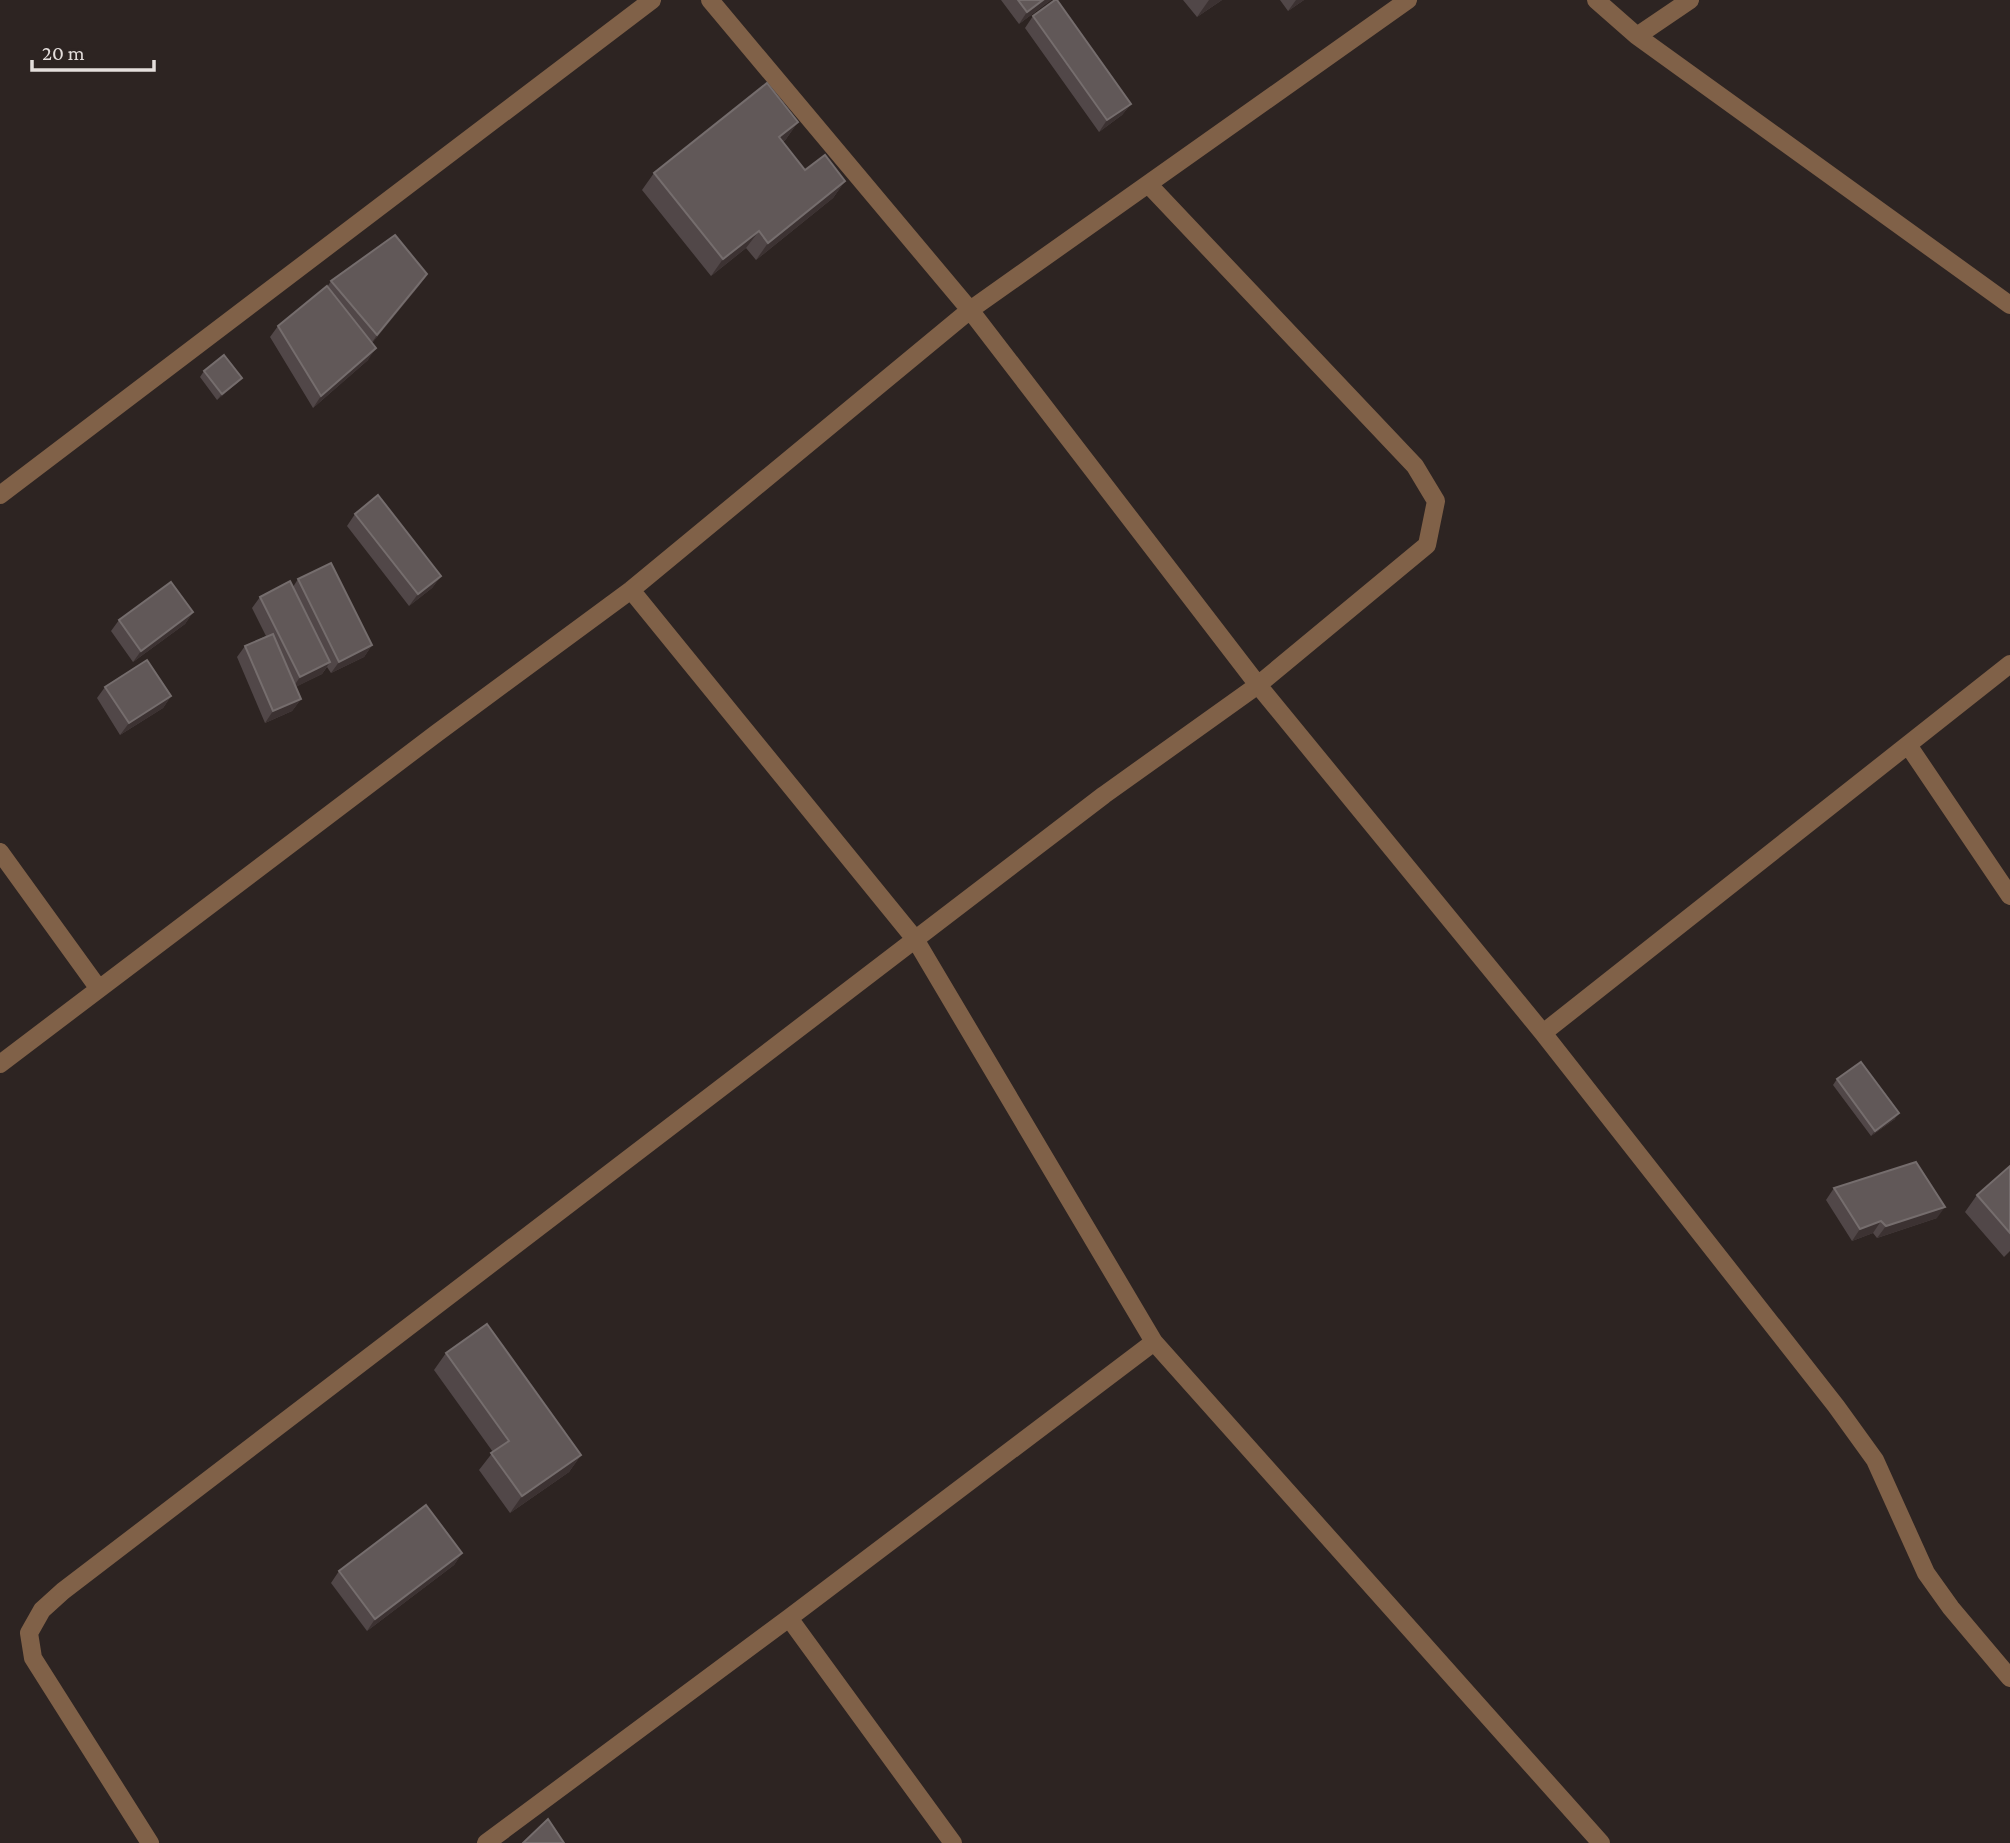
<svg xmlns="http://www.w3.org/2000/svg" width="2010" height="1843" viewBox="0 0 2010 1843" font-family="'Crimson Pro',serif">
	<rect width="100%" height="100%" fill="#2d2422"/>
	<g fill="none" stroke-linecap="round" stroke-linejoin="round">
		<path stroke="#806148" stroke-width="18" d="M 710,0 L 970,310 L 1258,685 L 1543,1033 L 1836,1406 L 1875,1460 L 1926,1573 L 1951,1608 L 2010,1678
			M 1596,0 L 1637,36 L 2010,305
			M 1637,36 L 1690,0
			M 0,495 L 652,0
			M 631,590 L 915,939 L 1154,1342 L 1601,1843
			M 1908,745 L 2010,896
			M 0,852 L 99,989
			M 1543,1033 L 2010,664
			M 0,1064 L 437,733 L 631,590 L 970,310 L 1408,0
			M 789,1618 L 953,1843
			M 150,1843 L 33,1658 L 29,1633 L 42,1610 L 63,1591 L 1104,795 L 1258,685 L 1427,545 L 1436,501 L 1415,466 L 1149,185
			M 486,1843 L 789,1618 L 1154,1342"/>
	</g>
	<path fill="#514748" d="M 1001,0 L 1051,0 L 1019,24 Z
		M 1183,0 L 1222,0 L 1197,17 Z
		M 1280,0 L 1304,0 L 1288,11 Z
		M 1033,16 L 1131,104 L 1122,115 L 1099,132 L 1025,28 Z
		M 798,122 L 786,139 L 783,142 L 805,170 L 845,181 L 833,198 L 756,260 L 746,248 L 711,276 L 642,190 L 654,173 Z
		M 427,274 L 372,343 L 368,360 L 313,408 L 270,337 L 278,326 L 327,287 L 331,281 Z
		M 204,371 L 242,378 L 237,383 L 217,400 L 200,377 Z
		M 355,514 L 441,576 L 432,588 L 409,606 L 347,526 Z
		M 298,579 L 372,645 L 364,657 L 331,673 L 327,667 L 322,674 L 295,687 L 301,699 L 292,711 L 265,723 L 237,657 L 245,646 L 266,636 L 252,608 L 260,597 L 293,587 Z
		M 193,612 L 185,624 L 133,662 L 111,631 L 119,620 Z
		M 105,687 L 171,696 L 163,708 L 120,735 L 97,698 Z
		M 1837,1079 L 1895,1119 L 1871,1136 L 1833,1085 Z
		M 2010,1166 L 2010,1251 L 2004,1257 L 1965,1212 L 1977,1195 Z
		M 1834,1188 L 1937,1218 L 1877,1238 L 1873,1233 L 1852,1241 L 1826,1200 Z
		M 446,1353 L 581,1455 L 569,1472 L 510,1513 L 479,1470 L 493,1452 L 434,1370 Z
		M 462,1553 L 454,1565 L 367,1631 L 331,1583 L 339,1571 Z"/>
	<path fill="#3c3232" d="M 1043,0 L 1051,0 L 1019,24 L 1027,12 Z
		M 1209,0 L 1222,0 L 1197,17 Z
		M 1296,0 L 1304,0 L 1288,11 Z
		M 1131,104 L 1122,115 L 1099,132 L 1107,120 Z
		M 798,122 L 786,139 L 767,154 L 779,137 Z
		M 845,181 L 833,198 L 756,260 L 768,243 Z
		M 759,231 L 746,248 L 711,276 L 723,259 Z
		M 427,274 L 419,286 L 369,347 L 377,335 Z
		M 376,348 L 368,360 L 313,408 L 321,396 Z
		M 242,378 L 237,383 L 217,400 L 222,394 Z
		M 441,576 L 432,588 L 409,606 L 418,594 Z
		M 193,612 L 185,624 L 133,662 L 141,651 Z
		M 372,645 L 364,657 L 331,673 L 339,662 Z
		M 330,662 L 322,674 L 292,689 L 300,677 Z
		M 171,696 L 163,708 L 120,735 L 129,723 Z
		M 301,699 L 292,711 L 265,723 L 273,711 Z
		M 1899,1113 L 1895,1119 L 1871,1136 L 1875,1131 Z
		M 1945,1207 L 1937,1218 L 1877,1238 L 1886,1226 Z
		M 1881,1221 L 1873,1233 L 1852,1241 L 1860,1229 Z
		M 581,1455 L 569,1472 L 510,1513 L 522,1496 Z
		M 462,1553 L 454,1565 L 367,1631 L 375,1619 Z"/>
	<path fill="#615858" stroke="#756d6d" stroke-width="2" d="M 1018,0 L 1043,0 L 1027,12 Z
		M 1055,0 L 1057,0 L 1131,104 L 1107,120 L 1033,16 Z
		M 767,83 L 798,122 L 779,137 L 805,170 L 825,155 L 845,181 L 768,243 L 759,231 L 723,259 L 654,173 Z
		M 395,235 L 427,274 L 377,335 L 331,281 Z
		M 327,286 L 376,348 L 321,396 L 278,326 Z
		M 224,355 L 242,378 L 222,394 L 204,371 Z
		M 378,495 L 441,576 L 418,594 L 355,514 Z
		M 331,563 L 372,645 L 339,662 L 298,579 Z
		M 290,581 L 330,662 L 300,677 L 260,597 Z
		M 171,582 L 193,612 L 141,651 L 119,620 Z
		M 273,634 L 301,699 L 273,711 L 245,646 Z
		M 147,660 L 171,696 L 129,723 L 105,687 Z
		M 1861,1062 L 1899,1113 L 1875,1131 L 1837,1079 Z
		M 1916,1162 L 1945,1207 L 1886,1226 L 1881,1221 L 1860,1229 L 1834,1188 Z
		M 2010,1166 L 2010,1233 L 1977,1195 Z
		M 487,1324 L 581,1455 L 522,1496 L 491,1453 L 509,1441 L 446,1353 Z
		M 426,1505 L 462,1553 L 375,1619 L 339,1571 Z
		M 548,1819 L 564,1843 L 523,1843 Z"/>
	<path d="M32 60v10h122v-10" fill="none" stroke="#e4dedc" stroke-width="3.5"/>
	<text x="42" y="60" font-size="21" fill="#e4dedc" stroke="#2d2422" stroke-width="5" paint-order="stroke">20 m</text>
</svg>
